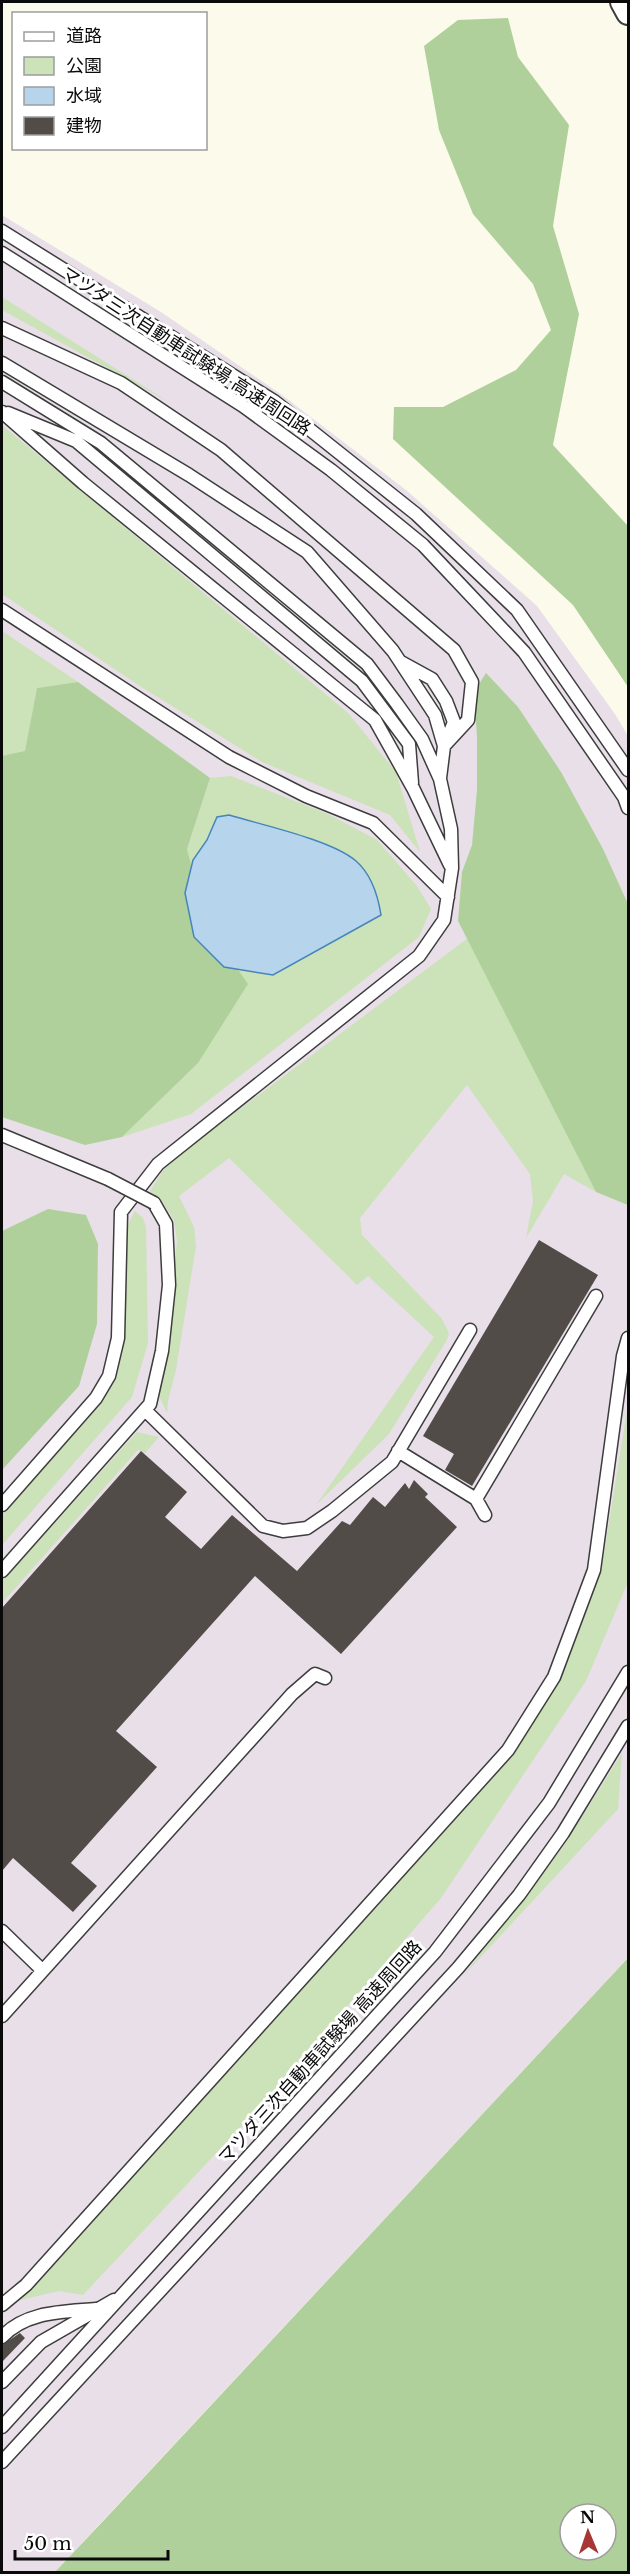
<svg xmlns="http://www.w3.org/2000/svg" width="630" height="2574" viewBox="0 0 630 2574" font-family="'Libre Baskerville','Noto Sans JP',serif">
	<rect width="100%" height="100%" fill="#fcfaea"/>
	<path fill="#e8dfe8" d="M 2,215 L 161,312 L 282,395 L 406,490 L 537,606 L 615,714 L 628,736 L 628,1958 L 55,2572 L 2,2572 Z"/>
	<path fill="#cce2b9" d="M 2,297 L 169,402 L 2,310 Z
		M 2,425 L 348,713 L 396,772 L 420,852 L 390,815 L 262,762 L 140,686 L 2,594 Z
		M 2,631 L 78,682 L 37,688 L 25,752 L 2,756 Z
		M 231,776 L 328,814 L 377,840 L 417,886 L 431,909 L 419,937 L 191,1114 L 122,1137 L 198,1063 L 208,927 L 187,849 L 210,778 Z
		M 468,938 L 596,1192 L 564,1174 L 526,1238 L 533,1201 L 530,1174 L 467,1085 L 360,1218 L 362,1235 L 442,1319 L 449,1333 L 447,1340 L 389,1434 L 316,1505 L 434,1337 L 368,1276 L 357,1285 L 229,1158 L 179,1196 L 194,1227 L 196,1246 L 176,1370 L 168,1401 L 167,1413 L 159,1396 L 164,1370 L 177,1241 L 174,1220 L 163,1203 L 150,1191 L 168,1163 Z
		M 135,1211 L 143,1218 L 146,1227 L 148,1343 L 132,1397 L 2,1545 L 2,1515 L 104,1400 L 115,1376 L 123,1242 L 128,1224 Z
		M 628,1405 L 628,1582 L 586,1681 L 441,1898 L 267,2099 L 83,2295 L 59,2291 L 16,2301 L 55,2262 L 512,1757 L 557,1683 L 601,1572 Z
		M 137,1432 L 159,1437 L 145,1453 L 138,1450 L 2,1603 L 2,1581 Z
		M 622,1753 L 618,1809 L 464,1975 L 563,1847 Z"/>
	<path fill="#afd09a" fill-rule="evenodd" d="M 508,18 L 518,57 L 569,125 L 553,226 L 579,314 L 553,445 L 628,526 L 628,687 L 573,605 L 393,439 L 394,407 L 443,407 L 516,370 L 551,330 L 533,284 L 473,214 L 439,130 L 424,46 L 458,20 Z
		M 486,673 L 518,707 L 561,772 L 603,849 L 628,904 L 628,1205 L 596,1192 L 458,921 L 462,872 L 472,845 L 477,790 L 477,737 L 474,692 Z
		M 78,682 L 210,778 L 187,849 L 208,927 L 248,984 L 198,1063 L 122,1137 L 85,1145 L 2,1117 L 2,756 L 25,751 L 37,688 Z
		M 48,1209 L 86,1215 L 98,1244 L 97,1324 L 79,1386 L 2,1470 L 2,1231 Z
		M 628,1958 L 628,2572 L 55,2572 L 106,2518 ZM 570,2514 L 606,2514 L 606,2550 L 570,2550 Z"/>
	<path fill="#b6d5ed" stroke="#4685ba" stroke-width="1.5" d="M 229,815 C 262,825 332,840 356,861 C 371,874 378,896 381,915 L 273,975 L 224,967 L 194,937 L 185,893 L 193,860 L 207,840 L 217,817 Z"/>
	<path fill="#514c48" d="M 539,1240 L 598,1275 L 472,1486 L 445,1470 L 454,1454 L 423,1436 Z
		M 141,1451 L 187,1492 L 165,1517 L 201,1549 L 232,1515 L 297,1571 L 342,1521 L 350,1525 L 373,1497 L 385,1507 L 405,1483 L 409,1489 L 414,1480 L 428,1494 L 425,1497 L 457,1527 L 341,1654 L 255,1576 L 116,1731 L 157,1767 L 71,1863 L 97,1886 L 73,1912 L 13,1858 L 2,1871 L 2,1608 Z
		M 20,2333 L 25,2338 L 2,2362 L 2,2345 Z"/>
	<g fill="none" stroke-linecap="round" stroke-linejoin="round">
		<defs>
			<path id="service" d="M 2,231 L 274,401 L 416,514 L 517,610 L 628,770
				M 2,253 L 243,406 L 331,470 L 423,545 L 524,652 L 624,797 L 628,808
				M 2,328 L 121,383 L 221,450 L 454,650 L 472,682 L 468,720 L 444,746
				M 2,363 L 189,475 L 307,552 L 393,651 L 435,715 L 444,746 L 440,778
				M 2,382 L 101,443 L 367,664 L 397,704 L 422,739 L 440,779 L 451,829 L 452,868 L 444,920 L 419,956 L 158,1164 L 121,1212 L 118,1338 L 109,1376 L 96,1398 L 2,1505
				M 2,412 L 83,483 L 375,720 L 413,788 L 450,865
				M 8,413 L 76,441 L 362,681 L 409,744 L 412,783
				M 2,610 L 229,757 L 306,796 L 373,823 L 448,897
				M 401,662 L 432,679 L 446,701 L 454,722 L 447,739
				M 2,1135 L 108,1179
				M 145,1410 L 263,1526 L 283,1531 L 307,1528 L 332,1511 L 392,1462 L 470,1330
				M 398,1451 L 476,1499 L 485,1515
				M 476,1499 L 596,1296
				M 2,1571 L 150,1404 L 162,1351 L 169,1285 L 166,1224 L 154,1203
				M 2,1931 L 42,1970
				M 2,2016 L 292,1694 L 315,1674 L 325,1678
				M 2,2305 L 26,2285 L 508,1750 L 554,1677 L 594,1570 L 623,1356 L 628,1338
				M 2,2337 C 26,2311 63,2312 96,2309
				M 2,2382 L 41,2342 L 114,2300
				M 2,2427 L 435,1952 L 549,1803 L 628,1672
				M 2,2462 L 458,1968 L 519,1895 L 563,1833 L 628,1726"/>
			<path id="minor" d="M 622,2 L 628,13"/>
		</defs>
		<use href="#service" stroke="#3d3d3d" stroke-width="15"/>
		<use href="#minor" stroke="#3d3d3d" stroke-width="26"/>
		<use href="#service" stroke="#fff" stroke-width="12"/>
		<use href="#minor" stroke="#fff" stroke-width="22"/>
		<defs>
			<path id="service-bridge" d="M 108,1179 L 154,1203"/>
		</defs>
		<use href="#service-bridge" stroke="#3d3d3d" stroke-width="15" stroke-linecap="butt"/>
		<use href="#service-bridge" stroke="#fff" stroke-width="12"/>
	</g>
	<g text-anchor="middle" stroke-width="6" stroke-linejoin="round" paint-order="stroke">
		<g font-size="18" fill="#0a0a0a" stroke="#fff">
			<text transform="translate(186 351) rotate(33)" y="6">マツダ三次自動車試験場 高速周回路</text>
			<text transform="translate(320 2052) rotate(-48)" y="6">マツダ三次自動車試験場 高速周回路</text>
		</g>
	</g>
	<rect width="630" height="2574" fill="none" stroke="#0a0a0a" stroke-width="6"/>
	<rect x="12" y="12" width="195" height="138" fill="#ffffff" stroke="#9d9d9d" stroke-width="1.5"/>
	<rect x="24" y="32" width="30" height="9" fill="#ffffff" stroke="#9d9d9d" stroke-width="1.5"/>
	<text x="66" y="42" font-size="18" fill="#0a0a0a">道路</text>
	<rect x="24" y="57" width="30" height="18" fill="#cce2b9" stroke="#9d9d9d" stroke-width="1.5"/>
	<text x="66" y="72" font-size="18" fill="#0a0a0a">公園</text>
	<rect x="24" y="87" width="30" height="18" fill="#b6d5ed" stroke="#9d9d9d" stroke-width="1.5"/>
	<text x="66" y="102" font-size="18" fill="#0a0a0a">水域</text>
	<rect x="24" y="117" width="30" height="18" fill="#514c48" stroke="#9d9d9d" stroke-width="1.5"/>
	<text x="66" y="132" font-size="18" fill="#0a0a0a">建物</text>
	<g transform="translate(588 2532) rotate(358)"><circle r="28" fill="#ffffff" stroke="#9d9d9d" stroke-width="1.5"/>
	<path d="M0-4.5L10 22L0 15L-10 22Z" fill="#a73735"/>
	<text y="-9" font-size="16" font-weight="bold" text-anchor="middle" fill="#0a0a0a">N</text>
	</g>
	<path d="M15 2550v9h153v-9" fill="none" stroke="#0a0a0a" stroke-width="3"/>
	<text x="24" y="2550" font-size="18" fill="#0a0a0a" stroke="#ffffff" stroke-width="4.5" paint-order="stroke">50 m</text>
</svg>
